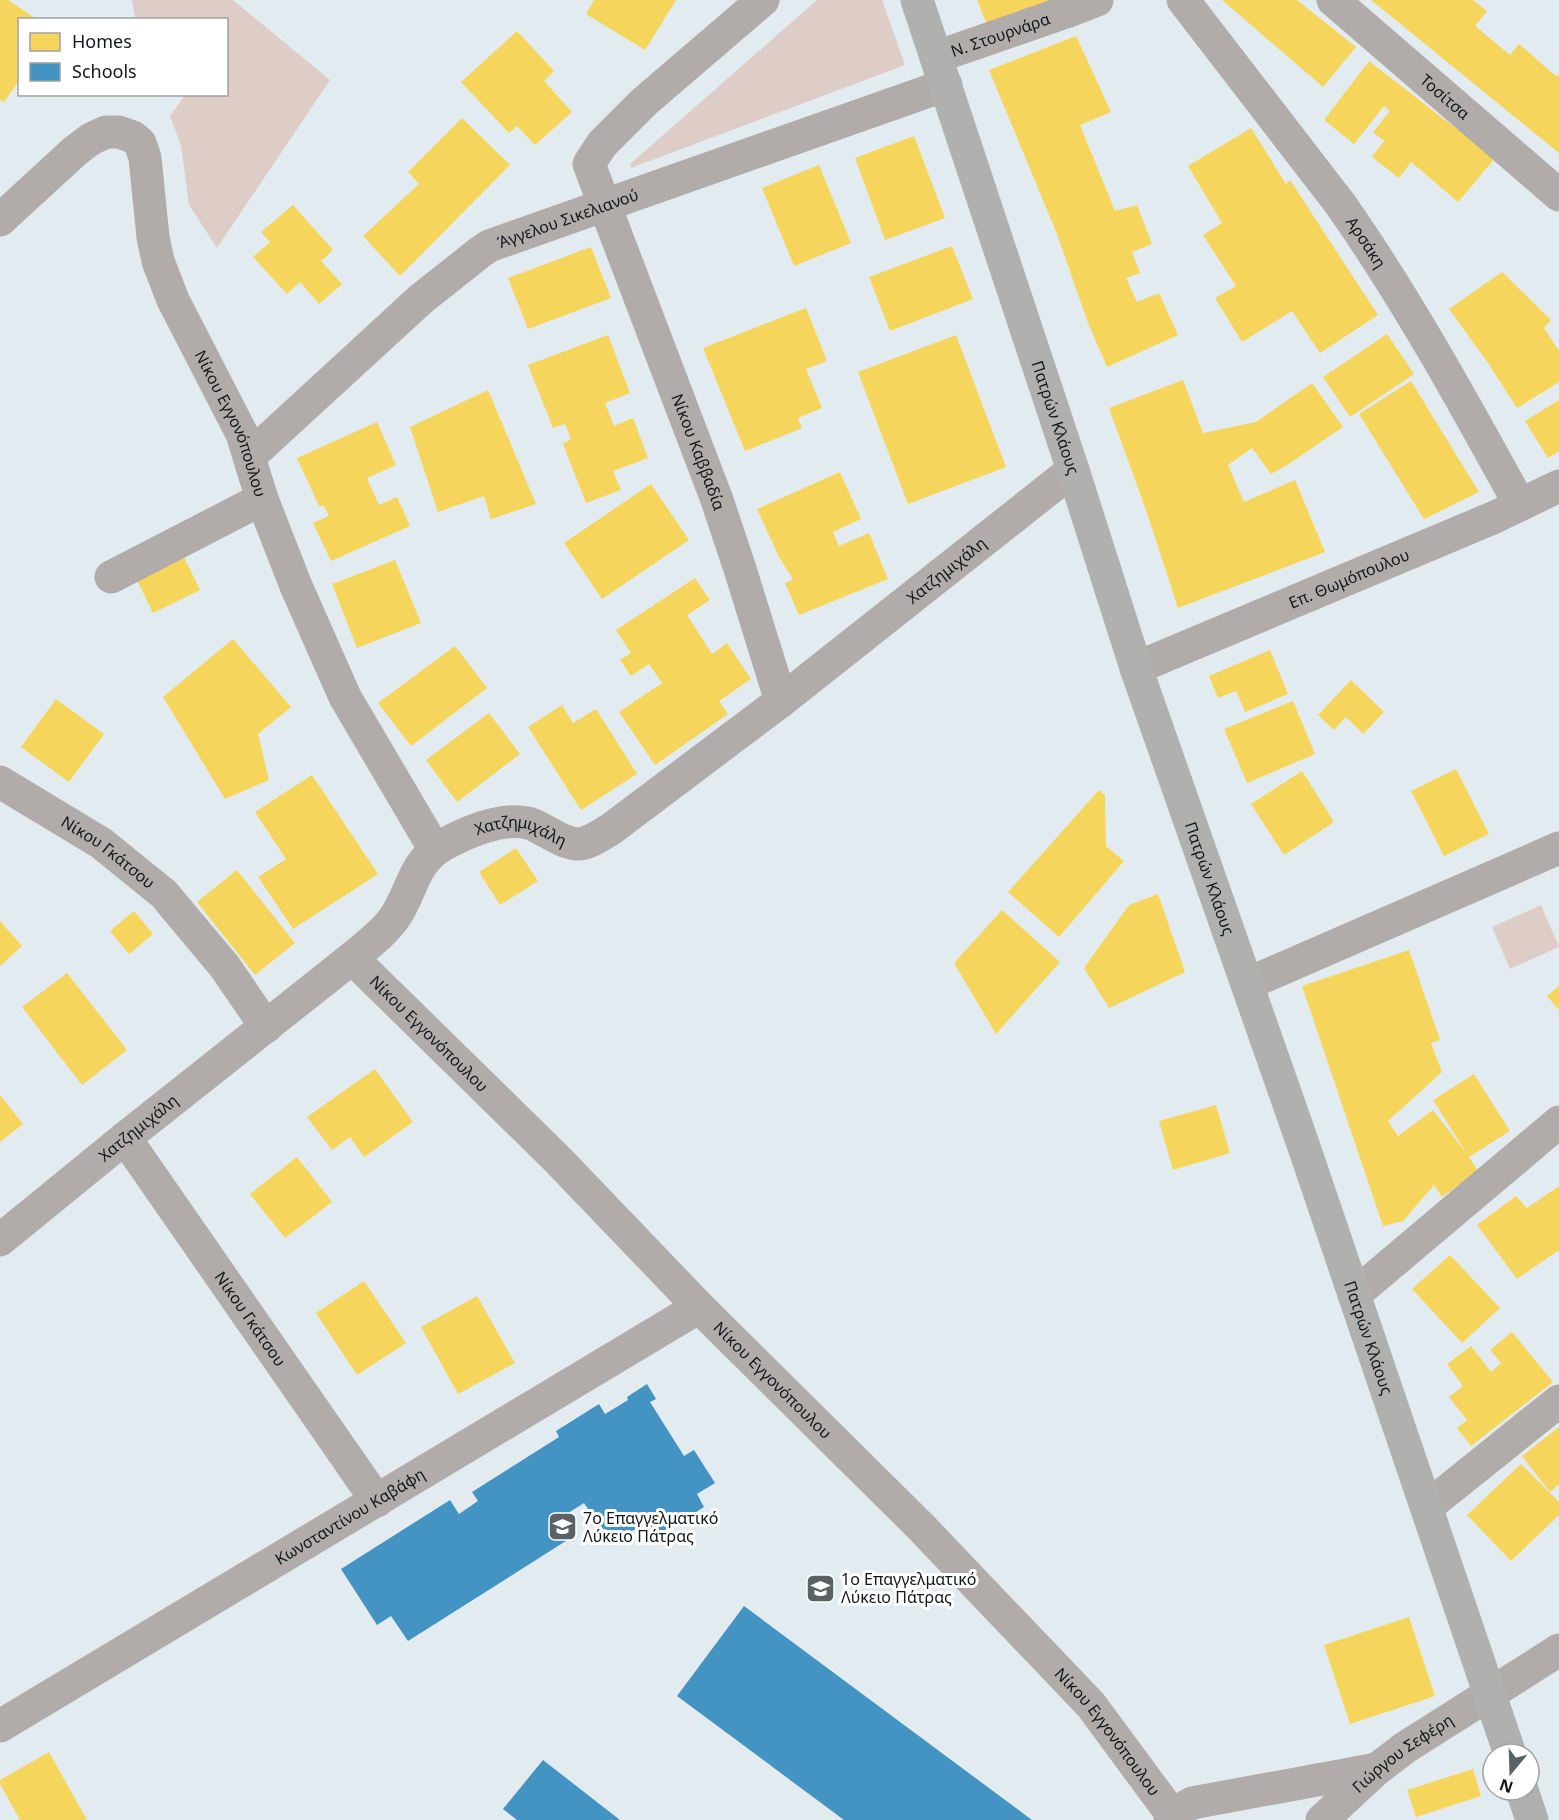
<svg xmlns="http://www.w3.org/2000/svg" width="1559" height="1820" viewBox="0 0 1559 1820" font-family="'Noto Sans',sans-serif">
	<rect width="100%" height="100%" fill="#e2ecf0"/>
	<path fill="#decdc6" d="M 132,0 L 233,0 L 330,80 L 217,248 L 189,205 L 181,145 L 170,116 L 185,95 L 226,94 L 226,20 L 135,19 Z
		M 817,0 L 882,0 L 905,65 L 631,168 L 630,164 Z
		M 1541,905 L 1559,947 L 1510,969 L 1492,927 Z"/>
	<path fill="#f6d55c" d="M 0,0 L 8,0 L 38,20 L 20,20 L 20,79 L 4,102 L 0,100 Z
		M 594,0 L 676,0 L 645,50 L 586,14 Z
		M 977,0 L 1053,0 L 988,27 Z
		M 1222,0 L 1297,0 L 1356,47 L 1323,87 Z
		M 1371,0 L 1473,0 L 1487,11 L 1475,26 L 1510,55 L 1519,44 L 1557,77 L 1559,73 L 1559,153 Z
		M 517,31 L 554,71 L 544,81 L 572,112 L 535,145 L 517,126 L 509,133 L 461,82 Z
		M 1076,36 L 1111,112 L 1080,125 L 1115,211 L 1137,205 L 1152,244 L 1132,252 L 1140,273 L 1126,278 L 1137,302 L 1159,293 L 1178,335 L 1107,367 L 1088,323 L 1057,234 L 989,70 Z
		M 1369,61 L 1445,120 L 1496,157 L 1458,202 L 1411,162 L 1399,178 L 1372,157 L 1384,141 L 1373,132 L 1390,111 L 1384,106 L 1354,144 L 1324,120 Z
		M 462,118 L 510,165 L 400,276 L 363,236 L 419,184 L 408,172 Z
		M 1251,128 L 1286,184 L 1290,180 L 1378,315 L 1320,353 L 1292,311 L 1242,342 L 1215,298 L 1236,286 L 1203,235 L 1222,223 L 1188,166 Z
		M 914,136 L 945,218 L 885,240 L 855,158 Z
		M 819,165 L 851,243 L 794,266 L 762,188 Z
		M 293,205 L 333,250 L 321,261 L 342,284 L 319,304 L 300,282 L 287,294 L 253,257 L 270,242 L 261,232 Z
		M 952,246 L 973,299 L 890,331 L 869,277 Z
		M 591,247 L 611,298 L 528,329 L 508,278 Z
		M 1502,272 L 1551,320 L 1544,328 L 1559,351 L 1559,382 L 1517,408 L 1488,363 L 1449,309 Z
		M 806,308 L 827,361 L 806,369 L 822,408 L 798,418 L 802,428 L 745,451 L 703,348 Z
		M 1387,334 L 1414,374 L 1350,417 L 1323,377 Z
		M 608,335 L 630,393 L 605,403 L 614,426 L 633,418 L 648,458 L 613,471 L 621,490 L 586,503 L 563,444 L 571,439 L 565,424 L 553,428 L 528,365 Z
		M 956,335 L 1006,467 L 908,504 L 858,372 Z
		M 1183,380 L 1203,433 L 1256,422 L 1312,383 L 1343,427 L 1287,465 L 1271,474 L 1252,448 L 1228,465 L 1244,502 L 1295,480 L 1325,552 L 1178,608 L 1147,513 L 1109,408 Z
		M 1411,381 L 1479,492 L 1424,519 L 1359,414 Z
		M 488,390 L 536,504 L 491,519 L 484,496 L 438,512 L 410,427 Z
		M 1559,400 L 1559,451 L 1548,458 L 1525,421 Z
		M 377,422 L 396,465 L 367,478 L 379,505 L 397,497 L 410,526 L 331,561 L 313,523 L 329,516 L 324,506 L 319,506 L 297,458 Z
		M 840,472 L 861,519 L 833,532 L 839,546 L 869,533 L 888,579 L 799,615 L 785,583 L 793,579 L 779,557 L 757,509 Z
		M 651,484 L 689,540 L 602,599 L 564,543 Z
		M 182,553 L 200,590 L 153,613 L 135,576 Z
		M 395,560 L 421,623 L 357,648 L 332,584 Z
		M 695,578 L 710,600 L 687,615 L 712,654 L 727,643 L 751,679 L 719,701 L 728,714 L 655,765 L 619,712 L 662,683 L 649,664 L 631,676 L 620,660 L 631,653 L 616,630 Z
		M 233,639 L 291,707 L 258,734 L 269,780 L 225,799 L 163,697 Z
		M 455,646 L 487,688 L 411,746 L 378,703 Z
		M 1270,650 L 1288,694 L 1245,712 L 1236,691 L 1218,698 L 1209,676 Z
		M 1351,680 L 1384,712 L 1363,734 L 1346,717 L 1334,730 L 1318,715 Z
		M 56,699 L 104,734 L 69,782 L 21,747 Z
		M 1293,701 L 1315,754 L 1247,783 L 1224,729 Z
		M 562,705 L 573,723 L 596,709 L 637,774 L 581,810 L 528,727 Z
		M 489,713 L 520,754 L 457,802 L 426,760 Z
		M 1456,769 L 1489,834 L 1444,856 L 1411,791 Z
		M 1302,771 L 1334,822 L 1284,855 L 1251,804 Z
		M 312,775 L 378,874 L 293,929 L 258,877 L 286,859 L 255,812 Z
		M 1099,790 L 1105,795 L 1106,846 L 1124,861 L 1059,937 L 1008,892 Z
		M 516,848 L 538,881 L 500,905 L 479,872 Z
		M 237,870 L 295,943 L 255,975 L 197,902 Z
		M 1158,894 L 1185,972 L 1109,1008 L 1084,968 L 1129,905 Z
		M 1002,910 L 1060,962 L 996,1034 L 954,963 Z
		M 134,911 L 153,934 L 129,954 L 110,931 Z
		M 0,921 L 22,946 L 0,966 Z
		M 1409,950 L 1440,1040 L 1431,1043 L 1442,1072 L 1388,1121 L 1398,1136 L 1433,1110 L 1467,1154 L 1433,1100 L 1474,1074 L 1510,1131 L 1469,1157 L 1478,1171 L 1442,1197 L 1434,1185 L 1403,1221 L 1383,1226 L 1302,986 Z
		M 67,973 L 127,1050 L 82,1085 L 22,1007 Z
		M 1559,986 L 1559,1010 L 1547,996 Z
		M 375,1069 L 413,1122 L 364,1157 L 350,1137 L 332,1150 L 307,1117 Z
		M 0,1095 L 23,1124 L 0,1142 Z
		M 1216,1105 L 1230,1153 L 1173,1170 L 1159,1121 Z
		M 297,1157 L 332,1202 L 285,1238 L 250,1194 Z
		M 1559,1186 L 1559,1250 L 1517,1279 L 1477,1225 L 1516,1196 L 1527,1208 Z
		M 1450,1255 L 1500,1308 L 1462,1343 L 1412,1289 Z
		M 364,1281 L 406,1343 L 357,1375 L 316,1313 Z
		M 477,1296 L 515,1363 L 458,1394 L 421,1327 Z
		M 1512,1332 L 1553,1382 L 1471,1446 L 1457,1428 L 1467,1420 L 1449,1397 L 1463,1386 L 1447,1364 L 1471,1346 L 1491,1372 L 1501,1363 L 1490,1350 Z
		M 1559,1427 L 1559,1484 L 1550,1492 L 1522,1456 Z
		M 1521,1464 L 1559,1502 L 1559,1515 L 1511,1561 L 1467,1515 Z
		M 1409,1617 L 1435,1696 L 1350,1724 L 1324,1645 Z
		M 49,1752 L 87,1820 L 20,1820 L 0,1784 L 0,1780 Z
		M 1473,1769 L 1481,1796 L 1416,1817 L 1407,1790 Z"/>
	<path fill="#4393c3" d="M 647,1384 L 656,1399 L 650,1402 L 684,1456 L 694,1450 L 715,1483 L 697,1494 L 704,1507 L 657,1537 L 648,1522 L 625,1535 L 601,1528 L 584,1503 L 557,1520 L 569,1539 L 408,1641 L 391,1616 L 377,1625 L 341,1569 L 450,1500 L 459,1514 L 478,1501 L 472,1492 L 559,1437 L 556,1431 L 599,1404 L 605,1414 L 628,1400 L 627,1397 Z
		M 744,1606 L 1032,1820 L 844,1820 L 677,1696 Z
		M 543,1760 L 620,1820 L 517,1820 L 503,1809 Z"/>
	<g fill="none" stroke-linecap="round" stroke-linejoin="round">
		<g stroke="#b1acaa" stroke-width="33">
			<path id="s1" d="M 763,0 L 644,102 L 602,144 L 589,164 L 717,500 L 740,569 L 781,701"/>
			<path id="s2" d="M 1183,0 L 1341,205 C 1408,301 1464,403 1520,505"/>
			<path id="s3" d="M 1333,0 L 1559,195"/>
			<path id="s4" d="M 936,57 L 1066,12 L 1097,0"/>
			<path id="s5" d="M 0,220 L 75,151 L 91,139 L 106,132 L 119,132 L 133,137 L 140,143 L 145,158 L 153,237 L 158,261 L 173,300 L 242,434 L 262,499 L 296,586 L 345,697 L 435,850"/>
			<path id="s6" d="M 250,456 L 421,299 L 479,253 L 489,246 L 946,85"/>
			<path d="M 111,577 L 262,499"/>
			<path id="s7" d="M 1136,668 L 1495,517 L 1559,486"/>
			<path id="s8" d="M 0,782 L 101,843 L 164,894 L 225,967 L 266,1027"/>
			<path id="s9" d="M 352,958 L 558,1160 L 699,1307 L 922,1528 L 1091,1705 L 1173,1816"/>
			<path d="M 1247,984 L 1559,848"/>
			<path id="s10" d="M 125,1138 L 377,1501"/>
			<path id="s11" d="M 0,1240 L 125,1138 L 352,958 C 366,946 384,933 395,917 C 413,890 413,861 445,844 C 469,831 501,817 528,823 C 536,825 542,830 549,833 C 578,850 584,846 611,829 L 781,701 L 1073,470"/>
			<path d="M 1354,1295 L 1559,1122"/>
			<path d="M 1427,1507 L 1559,1401"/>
			<path id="s12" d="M 0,1726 L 699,1307"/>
			<path d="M 1170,1820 L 1185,1807 L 1192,1803 L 1377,1769"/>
			<path id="s13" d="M 1322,1820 L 1377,1769 L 1406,1747 L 1559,1650"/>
		</g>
		<g stroke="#b0b0af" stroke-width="33">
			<path id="s14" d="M 917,0 L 1073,470 L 1136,668 L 1303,1144 L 1510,1754"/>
			<path d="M 1522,1790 L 1532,1820"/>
		</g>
	</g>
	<defs>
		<symbol id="school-square" viewBox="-11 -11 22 22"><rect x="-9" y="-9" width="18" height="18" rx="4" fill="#5a6265" stroke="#fff"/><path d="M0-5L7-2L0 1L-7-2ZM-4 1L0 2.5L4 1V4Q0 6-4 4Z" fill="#fff"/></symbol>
	</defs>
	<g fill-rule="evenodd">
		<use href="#school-square" x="546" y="1510" width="33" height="33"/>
		<use href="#school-square" x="804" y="1572" width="33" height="33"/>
	</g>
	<g text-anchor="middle" stroke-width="6" stroke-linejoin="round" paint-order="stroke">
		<g font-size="16" fill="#11171a" stroke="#fff">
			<text dy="6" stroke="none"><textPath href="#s4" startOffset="68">N. Στουρνάρα</textPath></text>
			<text dy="6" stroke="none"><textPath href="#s3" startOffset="148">Τοσίτσα</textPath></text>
			<text dy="6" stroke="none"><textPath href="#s6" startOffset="402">Άγγελου Σικελιανού</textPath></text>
			<text dy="6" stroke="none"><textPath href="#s2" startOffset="304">Αρσάκη</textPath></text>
			<text dy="6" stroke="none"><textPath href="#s14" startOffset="440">Πατρών Κλάους</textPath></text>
			<text dy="6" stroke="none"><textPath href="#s5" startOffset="474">Νίκου Εγγονόπουλου</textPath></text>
			<text dy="6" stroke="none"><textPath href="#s1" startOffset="548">Νίκου Καββαδία</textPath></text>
			<text dy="6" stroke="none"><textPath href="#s11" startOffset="1203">Χατζημιχάλη</textPath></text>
			<text dy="6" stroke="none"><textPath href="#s7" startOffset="231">Επ. Θωμόπουλου</textPath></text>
			<text dy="6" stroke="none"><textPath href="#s11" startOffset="682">Χατζημιχάλη</textPath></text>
			<text dy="6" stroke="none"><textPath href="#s8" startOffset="129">Νίκου Γκάτσου</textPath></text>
			<text dy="6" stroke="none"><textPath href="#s14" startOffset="926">Πατρών Κλάους</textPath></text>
			<text dy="6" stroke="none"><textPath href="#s9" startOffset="108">Νίκου Εγγονόπουλου</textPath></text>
			<text dy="6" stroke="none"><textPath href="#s11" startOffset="178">Χατζημιχάλη</textPath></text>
			<text dy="6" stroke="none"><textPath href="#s10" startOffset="220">Νίκου Γκάτσου</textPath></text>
			<text dy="6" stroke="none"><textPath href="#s14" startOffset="1412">Πατρών Κλάους</textPath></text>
			<text dy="6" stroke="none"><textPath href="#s9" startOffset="596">Νίκου Εγγονόπουλου</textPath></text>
			<text dy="6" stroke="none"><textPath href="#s12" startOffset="408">Κωνσταντίνου Καβάφη</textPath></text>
			<text dy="6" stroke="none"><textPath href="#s9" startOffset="1082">Νίκου Εγγονόπουλου</textPath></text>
			<text dy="6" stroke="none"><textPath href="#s13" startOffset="105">Γιώργου Σεφέρη</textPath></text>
		</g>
		<g font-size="16" fill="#11171a" stroke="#fff" text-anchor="start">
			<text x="583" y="1524">7ο Επαγγελματικό<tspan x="583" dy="18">Λύκειο Πάτρας</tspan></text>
			<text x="841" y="1585">1o Επαγγελματικό<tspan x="841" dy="18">Λύκειο Πάτρας</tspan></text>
		</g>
	</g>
	<rect x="18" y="18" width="210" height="78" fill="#ffffff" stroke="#a0a2a3" stroke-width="1.5"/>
	<rect x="30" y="33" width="30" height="18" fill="#f6d55c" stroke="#a0a2a3" stroke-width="1.5"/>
	<text x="72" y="48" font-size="18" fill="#11171a">Homes</text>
	<rect x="30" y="63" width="30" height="18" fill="#4393c3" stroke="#a0a2a3" stroke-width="1.5"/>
	<text x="72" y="78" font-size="18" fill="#11171a">Schools</text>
	<g transform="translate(1511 1772) rotate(199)"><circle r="28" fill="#ffffff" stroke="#a0a2a3" stroke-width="1.5"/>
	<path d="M0-4.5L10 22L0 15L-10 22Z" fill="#5a6265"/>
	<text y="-9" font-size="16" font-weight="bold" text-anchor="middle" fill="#11171a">N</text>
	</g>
</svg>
